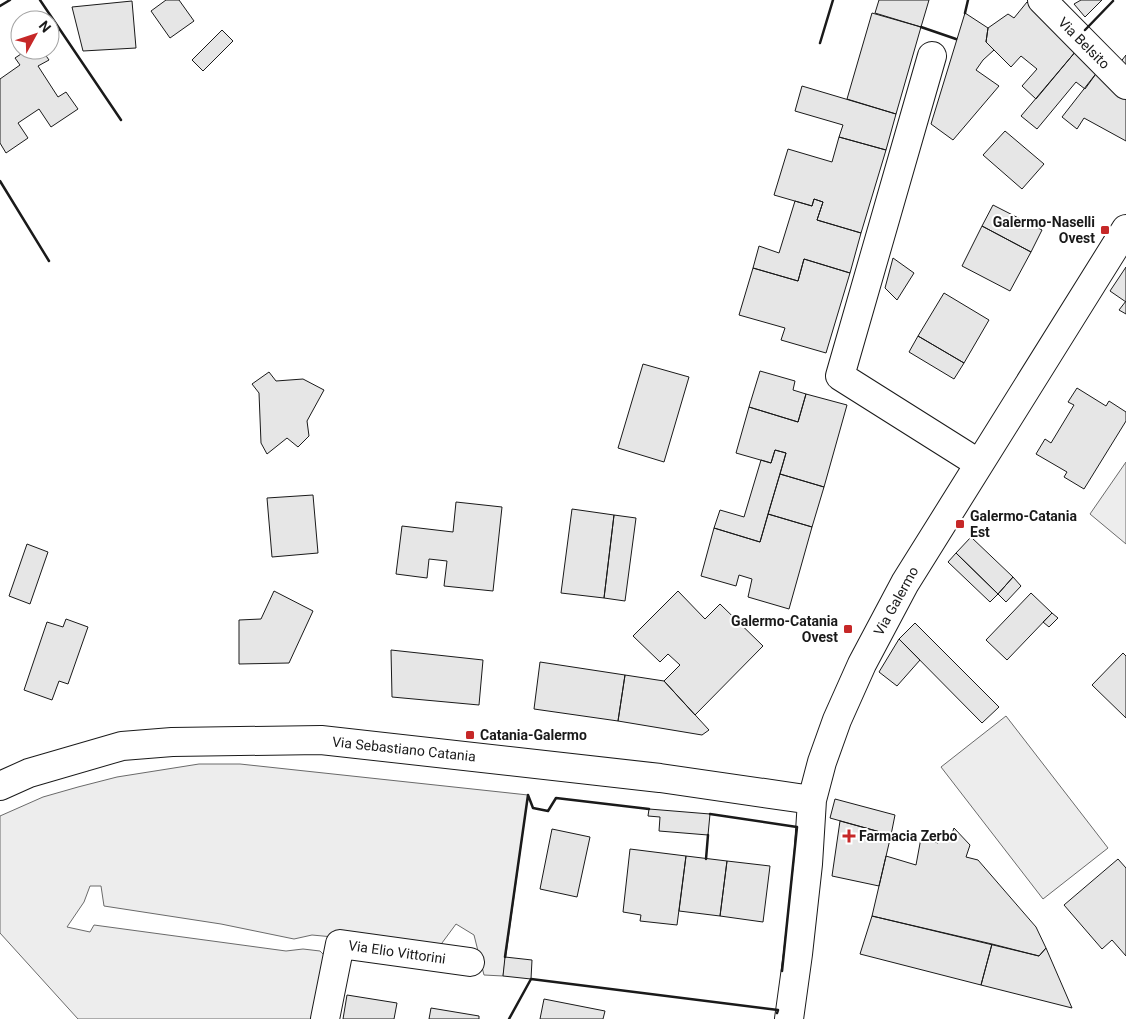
<svg xmlns="http://www.w3.org/2000/svg" width="1126" height="1019" viewBox="0 0 1126 1019" font-family="Roboto,sans-serif">
	<rect width="100%" height="100%" fill="#fff"/>
	<path fill="#ededed" stroke="#6a6a6a" d="M 1126,462 L 1126,544 L 1090,514 Z
		M 1006,716 L 1108,848 L 1043,899 L 941,767 Z
		M 199,764 L 240,764 L 528,795 L 503,976 L 484,975 L 474,935 L 456,924 L 439,947 L 312,935 L 294,939 L 221,924 L 104,906 L 101,886 L 90,886 L 84,902 L 67,927 L 90,932 L 94,925 L 286,951 L 303,949 L 320,951 L 324,955 L 316,1019 L 78,1019 L 0,933 L 0,816 L 43,797 L 78,787 L 117,777 Z"/>
	<path fill="#e6e6e6" stroke="#1a1a1a" d="M 166,0 L 179,0 L 194,21 L 170,38 L 151,11 Z
		M 879,0 L 929,0 L 921,27 L 875,13 Z
		M 1081,0 L 1102,0 L 1085,17 L 1074,4 Z
		M 132,1 L 136,48 L 83,51 L 72,7 Z
		M 1027,2 L 1076,51 L 1036,99 L 1022,86 L 1037,69 L 1021,56 L 1011,67 L 986,42 L 988,28 L 1008,14 L 1014,18 Z
		M 872,13 L 921,27 L 896,114 L 847,99 Z
		M 965,13 L 988,28 L 986,42 L 994,50 L 983,60 L 976,70 L 999,86 L 953,140 L 931,124 Z
		M 222,30 L 233,41 L 203,71 L 192,60 Z
		M 27,50 L 42,50 L 49,60 L 38,66 L 58,97 L 66,92 L 78,109 L 51,127 L 39,109 L 18,123 L 28,138 L 6,153 L 0,143 L 0,79 L 20,65 L 15,58 Z
		M 1076,51 L 1098,71 L 1085,89 L 1076,82 L 1037,129 L 1021,116 Z
		M 1126,55 L 1126,71 L 1119,64 Z
		M 1098,71 L 1126,99 L 1126,141 L 1084,118 L 1077,129 L 1062,117 Z
		M 802,86 L 896,114 L 886,150 L 839,137 L 843,125 L 795,111 Z
		M 1005,131 L 1044,164 L 1022,189 L 983,155 Z
		M 839,137 L 886,150 L 861,233 L 817,220 L 823,202 L 814,199 L 812,206 L 774,195 L 788,149 L 832,162 Z
		M 814,199 L 823,202 L 817,220 L 861,233 L 850,273 L 804,259 L 798,281 L 753,268 L 759,246 L 779,253 L 795,201 L 812,206 Z
		M 993,205 L 1042,230 L 1031,252 L 982,226 Z
		M 982,226 L 1031,252 L 1010,291 L 962,266 Z
		M 893,258 L 914,273 L 897,300 L 885,288 Z
		M 804,259 L 850,273 L 826,353 L 781,340 L 785,328 L 739,315 L 753,268 L 798,281 Z
		M 1126,267 L 1126,302 L 1110,291 Z
		M 944,293 L 989,320 L 964,363 L 918,336 Z
		M 1126,301 L 1126,314 L 1119,310 Z
		M 918,336 L 964,363 L 954,379 L 909,352 Z
		M 643,364 L 689,377 L 664,462 L 618,448 Z
		M 760,371 L 795,381 L 793,390 L 806,394 L 798,422 L 749,407 Z
		M 269,372 L 276,381 L 303,379 L 324,390 L 307,421 L 309,436 L 298,447 L 287,438 L 267,454 L 261,443 L 259,393 L 252,384 Z
		M 1077,388 L 1106,406 L 1109,401 L 1126,412 L 1126,421 L 1084,489 L 1064,477 L 1067,472 L 1036,454 L 1045,439 L 1051,443 L 1074,405 L 1068,402 Z
		M 806,394 L 847,405 L 824,487 L 780,474 L 786,453 L 775,450 L 771,463 L 736,453 L 749,407 L 798,422 Z
		M 775,450 L 786,453 L 760,542 L 714,528 L 720,510 L 744,517 L 761,460 L 771,463 Z
		M 780,474 L 824,487 L 812,527 L 768,514 Z
		M 313,495 L 318,553 L 272,557 L 267,498 Z
		M 456,502 L 502,507 L 493,591 L 444,586 L 447,561 L 429,559 L 427,578 L 396,574 L 402,526 L 453,532 Z
		M 572,509 L 614,515 L 604,598 L 561,593 Z
		M 768,514 L 812,527 L 789,609 L 748,597 L 752,579 L 739,575 L 736,586 L 701,576 L 714,528 L 760,542 Z
		M 614,515 L 636,518 L 625,601 L 604,598 Z
		M 971,537 L 1013,577 L 998,594 L 956,553 Z
		M 27,544 L 48,552 L 30,604 L 9,596 Z
		M 956,553 L 998,594 L 990,602 L 948,562 Z
		M 1013,577 L 1021,586 L 1006,602 L 998,594 Z
		M 274,591 L 313,611 L 289,663 L 239,664 L 239,620 L 261,619 Z
		M 678,591 L 705,619 L 720,604 L 763,646 L 695,715 L 664,681 L 680,665 L 668,654 L 660,662 L 633,636 Z
		M 1031,593 L 1052,613 L 1007,660 L 986,640 Z
		M 1052,613 L 1058,618 L 1049,627 L 1043,622 Z
		M 66,619 L 88,627 L 68,684 L 59,681 L 52,700 L 24,690 L 47,622 L 63,627 Z
		M 915,623 L 999,707 L 982,723 L 899,639 Z
		M 899,639 L 920,660 L 897,686 L 879,672 Z
		M 391,650 L 483,660 L 479,705 L 392,697 Z
		M 1123,653 L 1126,656 L 1126,718 L 1092,685 Z
		M 540,662 L 625,675 L 618,721 L 534,709 Z
		M 625,675 L 664,681 L 709,730 L 702,735 L 618,721 Z
		M 835,799 L 895,815 L 891,835 L 830,818 Z
		M 649,809 L 710,814 L 708,835 L 659,831 L 660,817 L 648,816 Z
		M 840,821 L 891,835 L 879,886 L 832,876 Z
		M 954,828 L 970,845 L 966,857 L 978,860 L 1036,927 L 1046,948 L 1039,956 L 872,916 L 886,856 L 916,865 L 921,838 L 938,843 L 943,832 L 951,836 Z
		M 552,829 L 590,837 L 577,897 L 540,889 Z
		M 630,849 L 686,856 L 677,925 L 640,921 L 641,915 L 623,912 Z
		M 686,856 L 727,861 L 720,916 L 679,911 Z
		M 1118,859 L 1126,868 L 1126,956 L 1112,940 L 1102,949 L 1064,905 Z
		M 727,861 L 770,866 L 763,922 L 720,916 Z
		M 872,916 L 992,944 L 981,985 L 860,954 Z
		M 992,944 L 1039,956 L 1046,948 L 1072,1008 L 981,985 Z
		M 505,957 L 532,960 L 531,979 L 503,976 Z
		M 347,995 L 397,1003 L 394,1019 L 343,1019 Z
		M 544,999 L 605,1011 L 603,1019 L 540,1019 Z
		M 431,1008 L 479,1016 L 479,1019 L 429,1019 Z"/>
	<g fill="none" stroke-linecap="round" stroke-linejoin="round">
		<defs>
			<path id="minor" d="M 1042,0 L 1126,85
				M 932,56 L 840,376 L 978,463
				M 325,1019 L 340,944 L 470,962"/>
			<path id="major" d="M 0,786 L 29,773 L 122,746 L 172,742 L 321,740 L 660,778 L 812,800
				M 789,1019 L 798,954 L 808,864 L 812,800 L 822,762 L 837,720 L 862,664 L 905,583 L 1126,229"/>
		</defs>
		<use href="#minor" stroke="#1a1a1a" stroke-width="30"/>
		<use href="#major" stroke="#1a1a1a" stroke-width="30"/>
		<use href="#minor" stroke="#fff" stroke-width="28"/>
		<use href="#major" stroke="#fff" stroke-width="28"/>
		<path stroke="#1a1a1a" stroke-width="2.5" d="M 40,0 L 121,120
			M 0,6 L 10,0
			M 965,13 L 968,0
			M 921,27 L 956,39
			M 1085,30 L 1113,1
			M 820,43 L 833,0
			M 0,181 L 49,261
			M 710,814 L 797,827 L 782,971
			M 706,859 L 708,835
			M 505,957 L 528,795 L 533,808 L 548,811 L 556,798 L 649,809
			M 509,1019 L 531,979 L 778,1010 L 777,1013"/>
	</g>
	<g fill="#c62828" stroke="#fff" stroke-width="2">
		<rect x="1100" y="225" width="10" height="10" rx="2.5"/>
		<rect x="955" y="519" width="10" height="10" rx="2.5"/>
		<rect x="843" y="624" width="10" height="10" rx="2.5"/>
		<rect x="465" y="730" width="10" height="10" rx="2.5"/>
		<path d="M846.5 828.5h5v5h5v5h-5v5h-5v-5h-5v-5h5z"/>
	</g>
	<g text-anchor="middle" stroke-width="4" stroke-linejoin="round" paint-order="stroke">
		<g font-size="14" fill="#1a1a1a" stroke="#fff">
			<text transform="translate(1084 43) rotate(45)" y="5">Via Belsito</text>
			<text transform="translate(896 601) rotate(-61)" y="5">Via Galermo</text>
			<text transform="translate(404 749) rotate(6)" y="5">Via Sebastiano Catania</text>
			<text transform="translate(397 952) rotate(8)" y="5">Via Elio Vittorini</text>
		</g>
		<g font-size="14" font-weight="bold" fill="#1a1a1a" stroke="#fff" text-anchor="start">
			<text x="1095" y="227" text-anchor="end">Galermo-Naselli<tspan x="1095" dy="16">Ovest</tspan></text>
			<text x="970" y="521">Galermo-Catania<tspan x="970" dy="16">Est</tspan></text>
			<text x="838" y="626" text-anchor="end">Galermo-Catania<tspan x="838" dy="16">Ovest</tspan></text>
			<text x="480" y="740">Catania-Galermo</text>
			<text x="859" y="841">Farmacia Zerbo</text>
		</g>
	</g>
	<g transform="translate(35 35) rotate(50)"><circle r="24" fill="#ffffff" stroke="#a3a3a3"/>
	<path d="M0-4L9 19L0 12L-9 19Z" fill="#c62828"/>
	<text y="-8" font-size="14" font-weight="bold" text-anchor="middle" fill="#1a1a1a">N</text>
	</g>
</svg>
